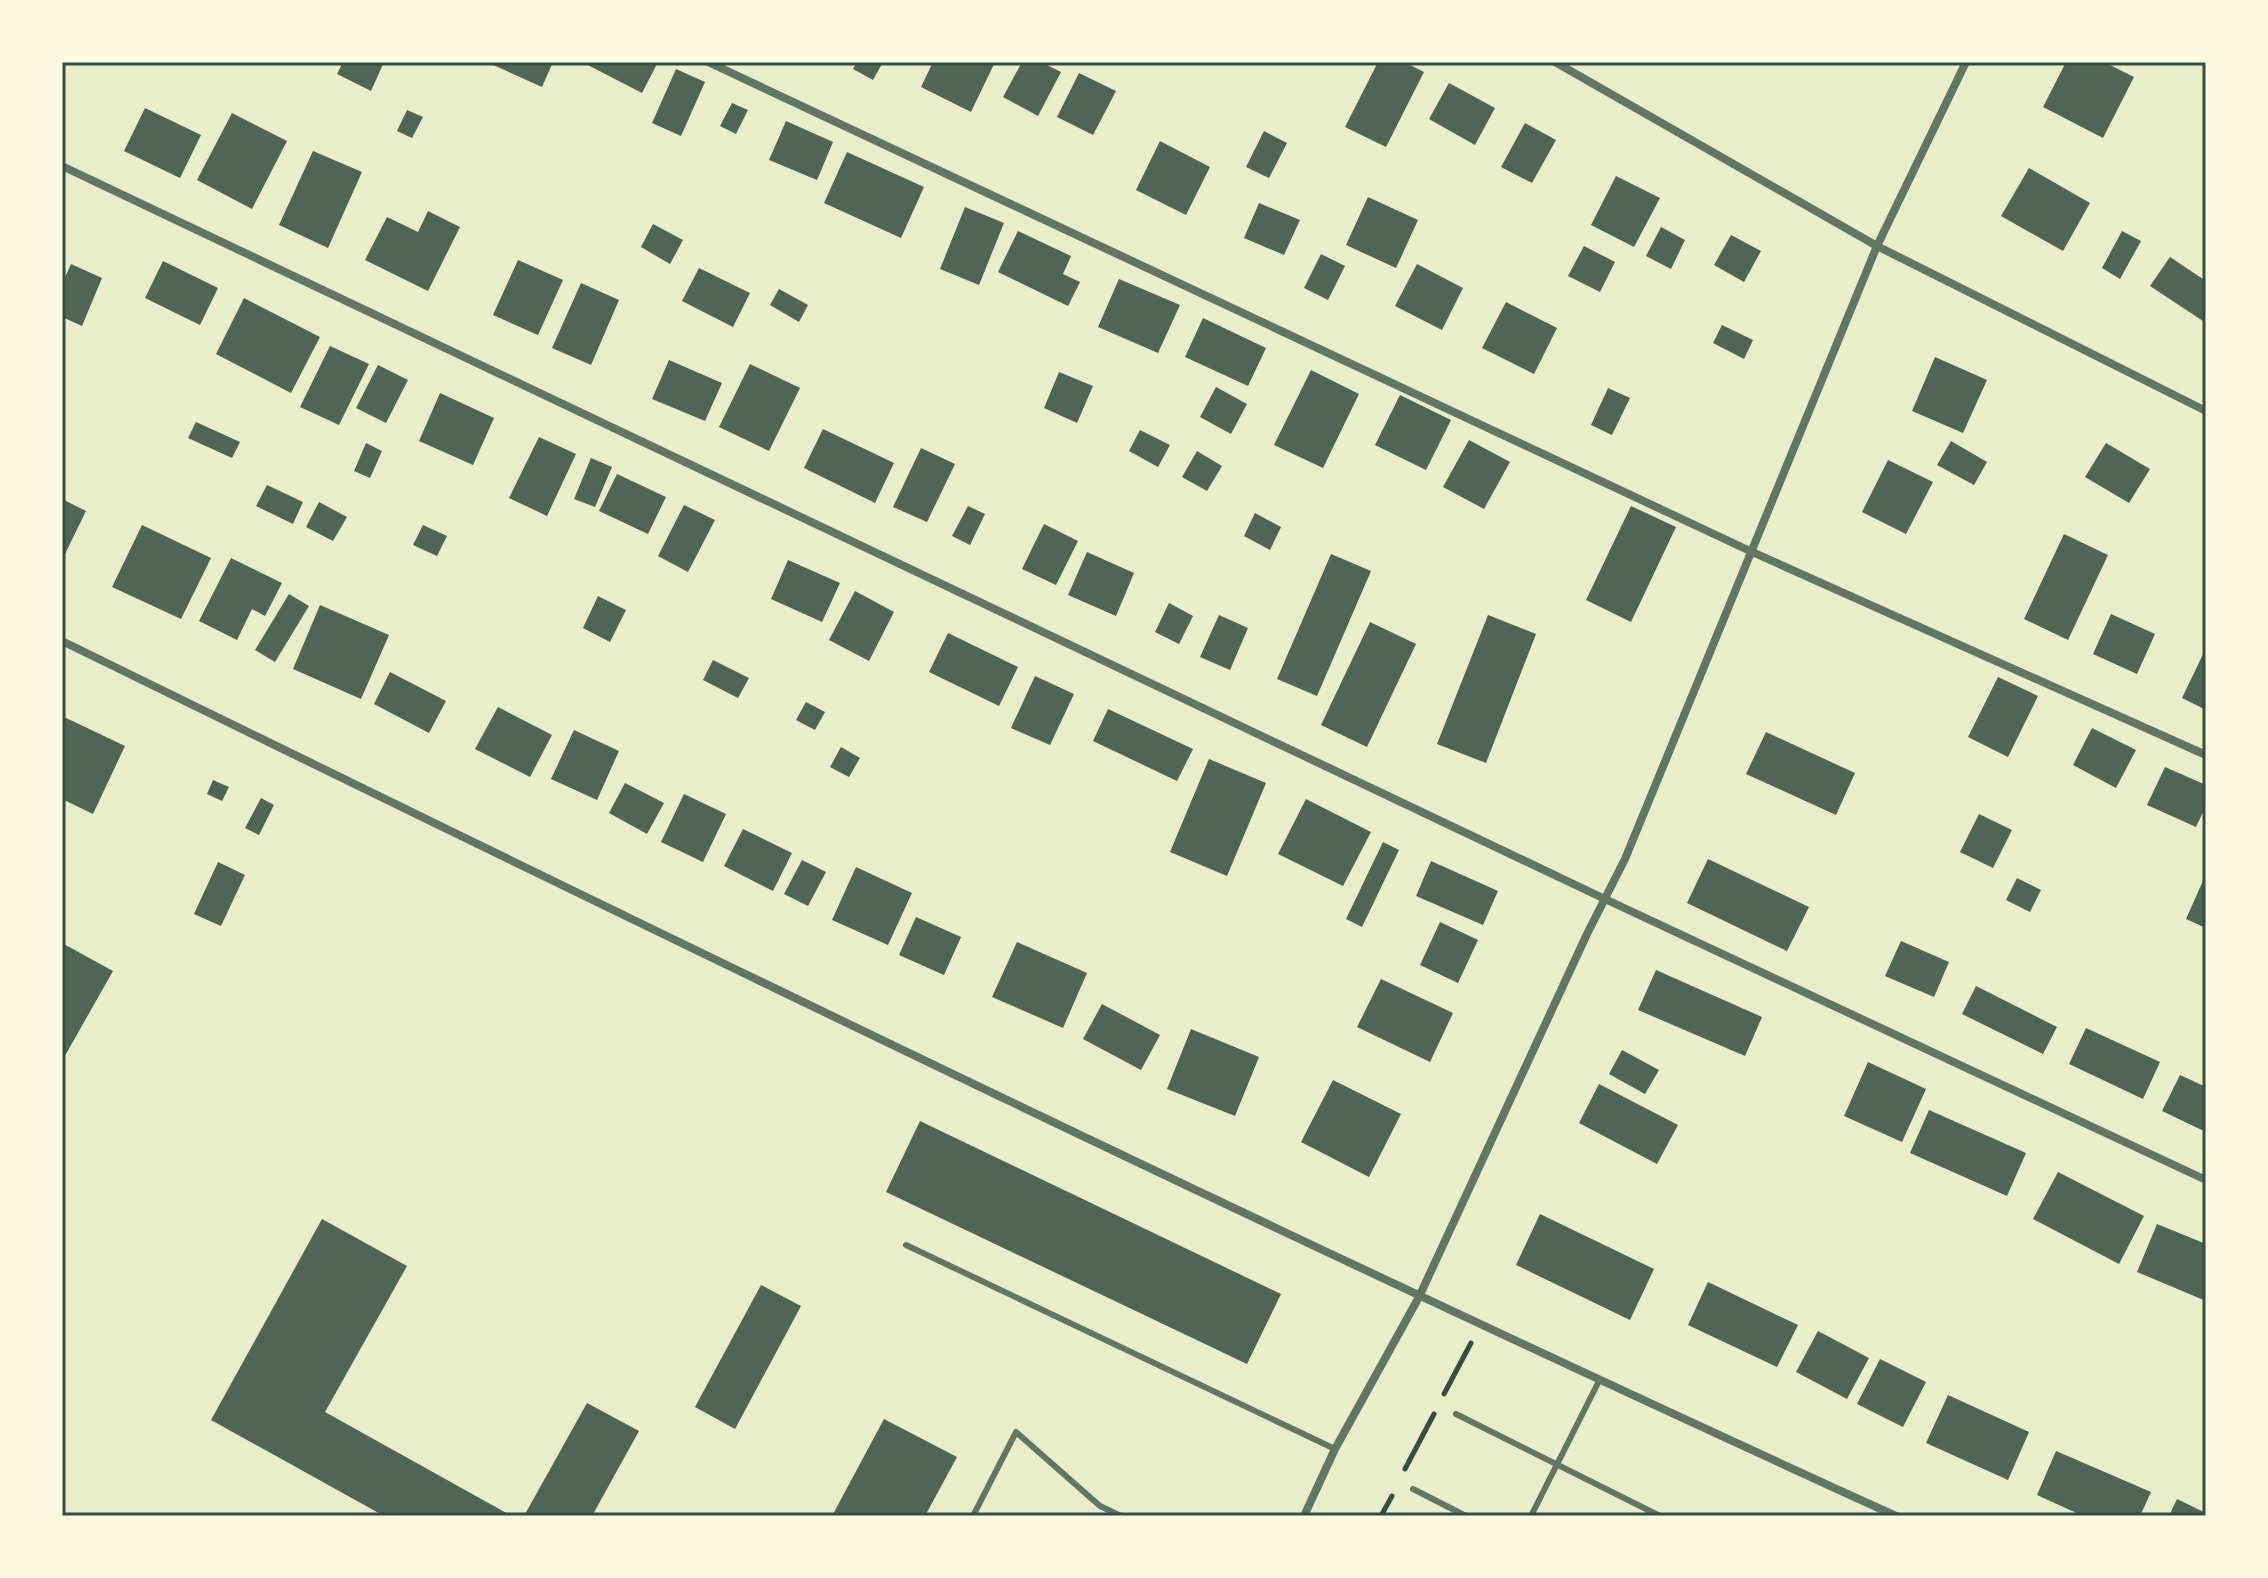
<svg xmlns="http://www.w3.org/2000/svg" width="2268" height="1578" viewBox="0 0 2268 1578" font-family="Literata,serif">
	<rect width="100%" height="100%" fill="#e9edc9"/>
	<path fill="#4f6655" d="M 343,62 L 384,62 L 371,91 L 337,74 Z
		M 492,62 L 553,62 L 542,87 L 491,64 Z
		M 582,62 L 658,62 L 642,93 Z
		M 857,62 L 883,62 L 873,80 L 853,69 Z
		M 933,62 L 995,62 L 971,112 L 921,87 Z
		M 1022,62 L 1041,62 L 1061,72 L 1038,116 L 1003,97 Z
		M 1378,62 L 1404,62 L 1424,72 L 1386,147 L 1345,127 Z
		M 2066,62 L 2104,62 L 2134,77 L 2103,138 L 2043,107 Z
		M 676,69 L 705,82 L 681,136 L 652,123 Z
		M 1079,73 L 1116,91 L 1093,135 L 1057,117 Z
		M 1449,83 L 1495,108 L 1475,145 L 1429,119 Z
		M 732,103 L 748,110 L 736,134 L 720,126 Z
		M 145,108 L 201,135 L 180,178 L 124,151 Z
		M 407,110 L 423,117 L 412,138 L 397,131 Z
		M 232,113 L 287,141 L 252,209 L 197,180 Z
		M 786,121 L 833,142 L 817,180 L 769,160 Z
		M 1525,123 L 1556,140 L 1532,183 L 1501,167 Z
		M 1264,131 L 1287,143 L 1269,178 L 1246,167 Z
		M 1160,141 L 1210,167 L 1186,215 L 1136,190 Z
		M 313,151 L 362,172 L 328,248 L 279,225 Z
		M 847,152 L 924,187 L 901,238 L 824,203 Z
		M 2029,168 L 2090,203 L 2063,251 L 2001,216 Z
		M 1616,176 L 1660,198 L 1634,247 L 1591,225 Z
		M 1368,197 L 1418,220 L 1396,268 L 1346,245 Z
		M 1259,203 L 1300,220 L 1284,255 L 1244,238 Z
		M 965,207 L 1004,223 L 979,285 L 940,269 Z
		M 428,211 L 460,227 L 428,291 L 365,260 L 387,217 L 418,232 Z
		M 653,224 L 683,240 L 670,264 L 641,247 Z
		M 1661,227 L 1685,240 L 1671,269 L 1646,256 Z
		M 1018,231 L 1071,256 L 1063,274 L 1080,282 L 1068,306 L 998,272 Z
		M 2122,231 L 2141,241 L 2120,279 L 2102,268 Z
		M 1731,235 L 1761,251 L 1744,282 L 1714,265 Z
		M 1584,246 L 1615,262 L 1600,292 L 1568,276 Z
		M 1321,254 L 1345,266 L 1328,300 L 1304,288 Z
		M 2170,257 L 2206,281 L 2206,316 L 2203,321 L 2150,286 Z
		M 518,260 L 563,280 L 538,335 L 493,315 Z
		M 163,261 L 218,288 L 200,325 L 145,298 Z
		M 71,264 L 102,278 L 82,326 L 62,317 L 62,284 Z
		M 1417,264 L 1463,288 L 1442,330 L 1395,306 Z
		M 699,268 L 750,293 L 733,327 L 682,301 Z
		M 1119,279 L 1180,305 L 1158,353 L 1098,327 Z
		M 581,283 L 619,300 L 591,365 L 552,348 Z
		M 779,289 L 808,305 L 799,322 L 770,305 Z
		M 244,298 L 320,337 L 291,393 L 216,354 Z
		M 1506,302 L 1557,328 L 1534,374 L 1482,348 Z
		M 1203,318 L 1266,348 L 1248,386 L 1185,357 Z
		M 1722,325 L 1753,340 L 1744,359 L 1713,343 Z
		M 330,346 L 369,364 L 339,425 L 300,407 Z
		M 1935,357 L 1987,380 L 1963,433 L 1912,411 Z
		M 669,360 L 722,383 L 705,421 L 652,399 Z
		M 750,364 L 800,388 L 769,451 L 719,427 Z
		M 378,365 L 408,380 L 386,423 L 356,408 Z
		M 1311,370 L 1359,394 L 1323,468 L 1274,445 Z
		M 1059,372 L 1093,386 L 1077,423 L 1044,408 Z
		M 1216,387 L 1247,404 L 1231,434 L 1200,417 Z
		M 1608,388 L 1630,398 L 1612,435 L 1591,425 Z
		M 440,393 L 494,418 L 473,465 L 419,441 Z
		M 1400,395 L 1451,420 L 1426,470 L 1375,445 Z
		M 196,422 L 240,442 L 232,458 L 188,438 Z
		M 823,429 L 894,463 L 875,503 L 804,468 Z
		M 1140,430 L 1170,445 L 1158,467 L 1129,451 Z
		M 539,437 L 576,454 L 547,516 L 509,498 Z
		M 1469,440 L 1510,462 L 1484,509 L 1443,487 Z
		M 1951,441 L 1987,462 L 1974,485 L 1937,465 Z
		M 366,443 L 382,451 L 370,478 L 354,471 Z
		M 2106,443 L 2150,469 L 2129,503 L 2085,477 Z
		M 921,448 L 955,464 L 927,522 L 893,507 Z
		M 1197,451 L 1222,466 L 1207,491 L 1182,477 Z
		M 591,458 L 612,467 L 595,507 L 574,499 Z
		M 1888,460 L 1933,482 L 1906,534 L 1862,512 Z
		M 617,474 L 666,497 L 648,534 L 599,511 Z
		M 267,485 L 303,502 L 293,524 L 256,506 Z
		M 62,499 L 86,511 L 65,554 L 62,553 Z
		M 319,502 L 347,517 L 333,541 L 306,527 Z
		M 684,505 L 715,520 L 688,572 L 658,556 Z
		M 968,506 L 985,514 L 970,545 L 952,536 Z
		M 1631,506 L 1676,527 L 1631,622 L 1586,600 Z
		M 1255,513 L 1281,527 L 1270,550 L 1244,536 Z
		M 1044,524 L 1078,541 L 1056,585 L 1022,569 Z
		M 142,525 L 211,558 L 181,619 L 112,587 Z
		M 423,525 L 447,536 L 437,556 L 413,545 Z
		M 2064,534 L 2108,555 L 2068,640 L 2024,619 Z
		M 1087,552 L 1134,573 L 1116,616 L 1068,595 Z
		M 1331,554 L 1371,571 L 1317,696 L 1277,679 Z
		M 231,558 L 282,583 L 265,616 L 252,609 L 237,640 L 199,621 Z
		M 788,560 L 840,583 L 822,622 L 771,599 Z
		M 855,591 L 894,612 L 869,661 L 829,640 Z
		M 289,594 L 309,606 L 275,662 L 255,650 Z
		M 598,596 L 626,610 L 610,642 L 583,628 Z
		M 1169,603 L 1193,616 L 1179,644 L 1155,632 Z
		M 320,605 L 389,635 L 361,699 L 293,669 Z
		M 2111,614 L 2155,634 L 2137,674 L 2093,654 Z
		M 1219,615 L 1248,628 L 1230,670 L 1200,657 Z
		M 1488,615 L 1536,634 L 1486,763 L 1437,744 Z
		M 1370,622 L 1416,644 L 1367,747 L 1321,725 Z
		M 948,633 L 1018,667 L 999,706 L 929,672 Z
		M 2206,648 L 2206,710 L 2182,698 Z
		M 713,660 L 749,678 L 738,698 L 703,680 Z
		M 390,672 L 446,701 L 429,733 L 374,704 Z
		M 1035,676 L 1074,694 L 1050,745 L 1011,728 Z
		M 1998,677 L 2038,696 L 2008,757 L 1968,737 Z
		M 806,702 L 825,712 L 815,730 L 796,720 Z
		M 498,707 L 552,735 L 530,777 L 475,749 Z
		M 1108,709 L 1193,749 L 1177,781 L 1093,741 Z
		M 62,716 L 125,746 L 93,814 L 62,799 Z
		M 2092,728 L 2136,750 L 2116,788 L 2073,765 Z
		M 574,730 L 619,751 L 597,800 L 551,779 Z
		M 1766,732 L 1855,773 L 1836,815 L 1746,774 Z
		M 841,747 L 860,758 L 849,777 L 830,767 Z
		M 1209,759 L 1266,783 L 1227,876 L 1170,852 Z
		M 2165,767 L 2206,785 L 2206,806 L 2196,827 L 2147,805 Z
		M 213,780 L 229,787 L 222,801 L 207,794 Z
		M 625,783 L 664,803 L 647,834 L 609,813 Z
		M 684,794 L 726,814 L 703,862 L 661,842 Z
		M 261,798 L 274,805 L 259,835 L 245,828 Z
		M 1306,799 L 1371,832 L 1343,886 L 1278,854 Z
		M 1979,814 L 2012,830 L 1993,868 L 1960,852 Z
		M 743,829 L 792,853 L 773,891 L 724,866 Z
		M 1383,842 L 1399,850 L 1362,927 L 1346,919 Z
		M 1708,859 L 1809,907 L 1787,951 L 1687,903 Z
		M 802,860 L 826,872 L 808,906 L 784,894 Z
		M 1431,861 L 1498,891 L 1483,925 L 1416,896 Z
		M 218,862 L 245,875 L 221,926 L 194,914 Z
		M 856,867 L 912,893 L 888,945 L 832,920 Z
		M 2206,874 L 2206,928 L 2186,919 Z
		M 2017,878 L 2041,890 L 2030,912 L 2006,900 Z
		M 916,917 L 961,937 L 944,975 L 899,955 Z
		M 1440,922 L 1478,940 L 1458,983 L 1420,965 Z
		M 1901,941 L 1949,962 L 1934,997 L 1885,976 Z
		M 1017,942 L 1087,973 L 1063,1028 L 992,997 Z
		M 62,943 L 113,971 L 62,1061 Z
		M 1656,970 L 1762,1017 L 1745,1056 L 1638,1010 Z
		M 1381,979 L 1453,1013 L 1430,1062 L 1357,1027 Z
		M 1976,986 L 2057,1027 L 2043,1054 L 1962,1014 Z
		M 1102,1004 L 1160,1035 L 1141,1070 L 1083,1039 Z
		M 2086,1028 L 2160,1062 L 2143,1099 L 2069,1064 Z
		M 1191,1029 L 1259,1057 L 1235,1116 L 1167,1089 Z
		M 1622,1050 L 1659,1070 L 1645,1094 L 1609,1074 Z
		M 1868,1062 L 1926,1089 L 1902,1142 L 1844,1116 Z
		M 2180,1075 L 2206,1087 L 2206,1132 L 2162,1111 Z
		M 1333,1080 L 1401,1114 L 1369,1177 L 1301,1142 Z
		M 1599,1084 L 1678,1125 L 1657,1164 L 1579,1123 Z
		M 1929,1110 L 2026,1153 L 2007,1196 L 1910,1153 Z
		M 920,1121 L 1281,1294 L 1247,1364 L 886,1192 Z
		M 2058,1172 L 2144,1216 L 2119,1264 L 2033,1219 Z
		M 1540,1214 L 1654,1269 L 1630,1320 L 1516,1265 Z
		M 322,1219 L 407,1266 L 325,1412 L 512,1516 L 384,1516 L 211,1420 Z
		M 2157,1224 L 2206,1244 L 2206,1301 L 2137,1272 Z
		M 1708,1282 L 1798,1325 L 1777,1367 L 1688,1325 Z
		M 761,1285 L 801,1306 L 735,1429 L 695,1407 Z
		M 1818,1331 L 1869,1358 L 1847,1399 L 1796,1372 Z
		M 1880,1359 L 1926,1382 L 1903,1427 L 1857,1404 Z
		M 1948,1395 L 2029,1432 L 2008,1480 L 1926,1443 Z
		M 587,1403 L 639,1431 L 592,1516 L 524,1516 Z
		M 884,1419 L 957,1457 L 925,1516 L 832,1516 Z
		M 2056,1451 L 2151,1492 L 2140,1516 L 2083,1516 L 2037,1495 Z
		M 2177,1499 L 2206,1513 L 2206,1516 L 2169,1516 Z"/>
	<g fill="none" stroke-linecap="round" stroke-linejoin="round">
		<path stroke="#344e41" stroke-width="5" d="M 1444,1394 L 1471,1343
			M 1405,1469 L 1434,1414
			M 1381,1516 L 1392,1496"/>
		<path stroke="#617663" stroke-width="6" d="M 906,1245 L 1335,1449
			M 1456,1414 L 1660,1516
			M 1413,1489 L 1466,1516
			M 973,1516 L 1016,1432 L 1100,1506 L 1121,1516
			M 1531,1516 L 1599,1381"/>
		<path stroke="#617663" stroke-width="8" d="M 708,62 L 1750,551 L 2206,755
			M 1555,62 L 1877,246 L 2206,411
			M 62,166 L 1605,899 L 2206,1180
			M 62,641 C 670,939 1279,1235 1896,1516
			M 1304,1516 L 1335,1449 L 1419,1297 L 1587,934 L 1625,859 L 1877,246 L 1966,62"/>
	</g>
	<rect width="2268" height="1578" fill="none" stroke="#fefae0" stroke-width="128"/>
	<rect x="64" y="64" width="2140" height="1450" fill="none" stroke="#344e41" stroke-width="3"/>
</svg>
